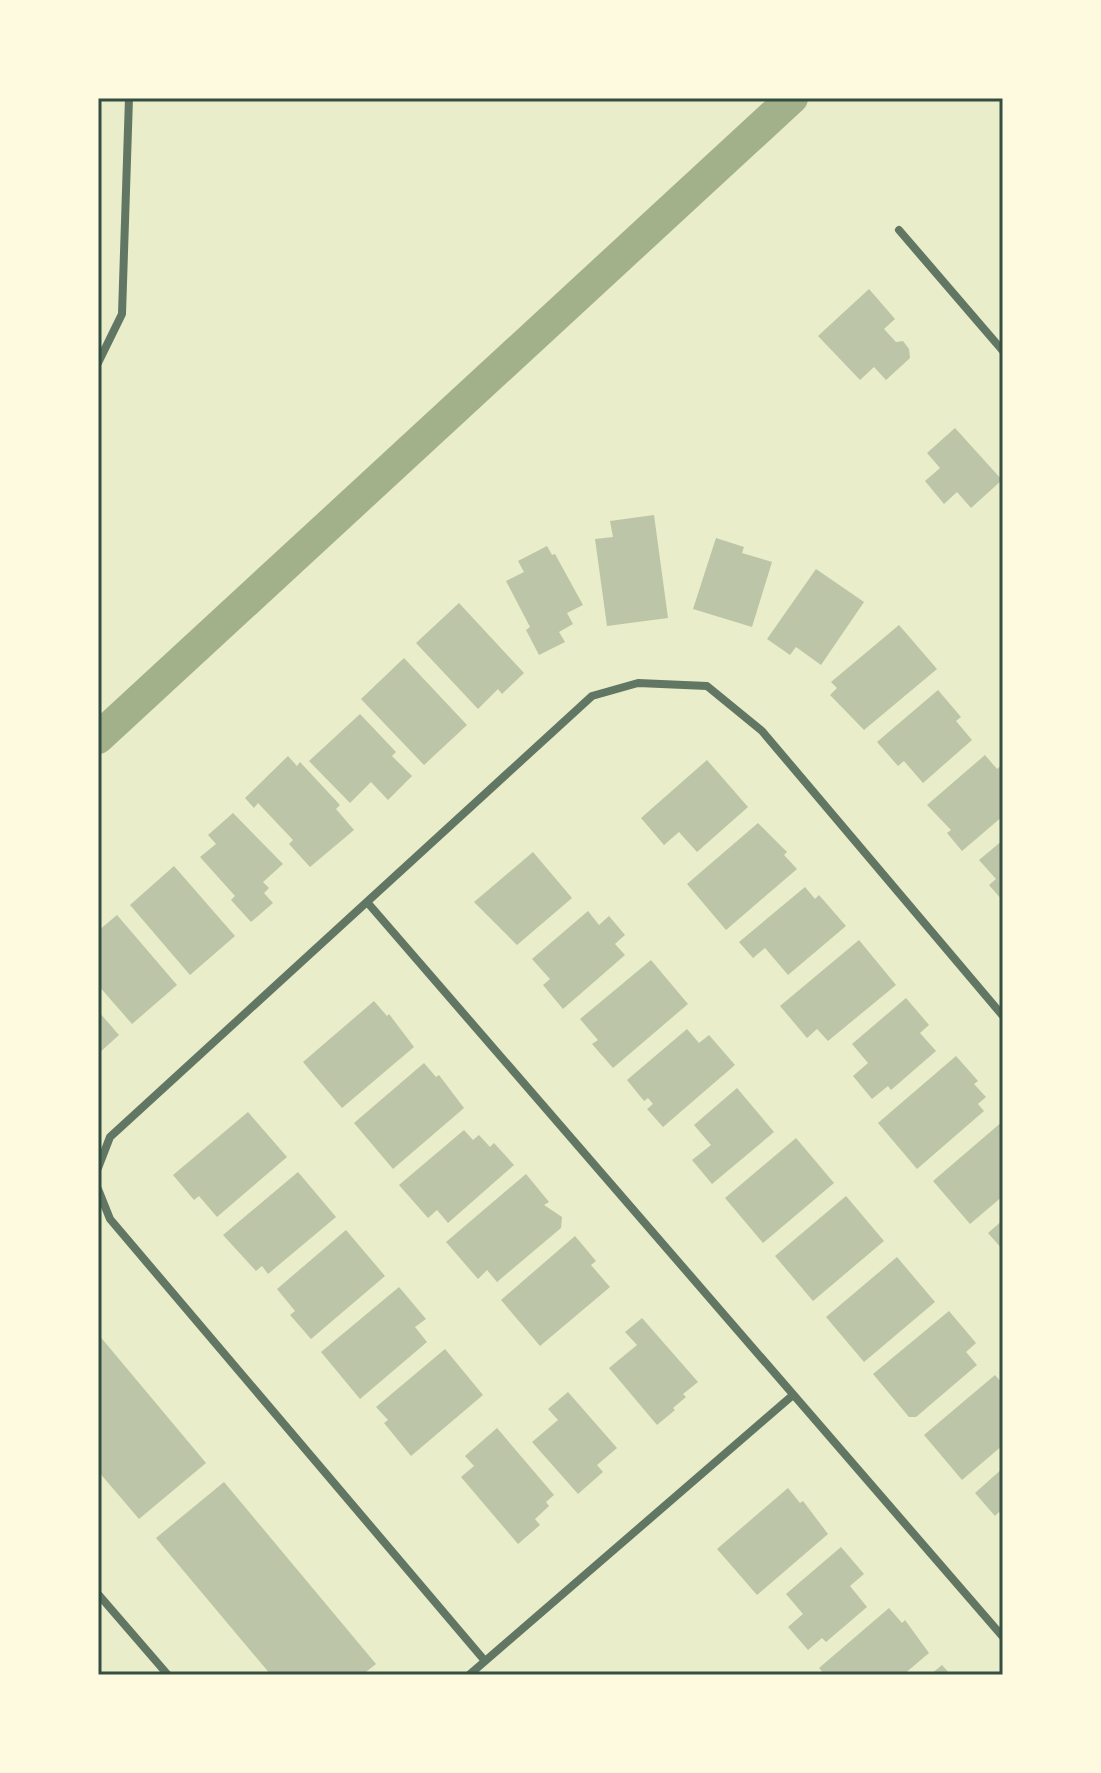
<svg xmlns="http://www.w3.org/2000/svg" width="1101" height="1773" viewBox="0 0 1101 1773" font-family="Raleway,sans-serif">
	<rect width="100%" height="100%" fill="#e9edc9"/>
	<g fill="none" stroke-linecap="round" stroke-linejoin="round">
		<path stroke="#a3b18a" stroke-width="32" d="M 98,738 L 792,98"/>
	</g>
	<path fill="#bcc5a7" d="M 869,289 L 895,319 L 884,329 L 896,342 L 903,341 L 909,349 L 910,358 L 886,380 L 874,367 L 860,380 L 818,336 Z
		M 955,428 L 1002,480 L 971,508 L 957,492 L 944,504 L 925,481 L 940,468 L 927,453 Z
		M 654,515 L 668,618 L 607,626 L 595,539 L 613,537 L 610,521 Z
		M 716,538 L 744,547 L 742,553 L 772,562 L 752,627 L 693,609 Z
		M 547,546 L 552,555 L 555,554 L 583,605 L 567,613 L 573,624 L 559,632 L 565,642 L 539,655 L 526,630 L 530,627 L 506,581 L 524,572 L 518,561 Z
		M 816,569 L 864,602 L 821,665 L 796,647 L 790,655 L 767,639 Z
		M 459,603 L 524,673 L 502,694 L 498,689 L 478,709 L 416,643 Z
		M 899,625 L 937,669 L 864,730 L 830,695 L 837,688 L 831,682 Z
		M 404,658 L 467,725 L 424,765 L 361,699 Z
		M 938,690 L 961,717 L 956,721 L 972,740 L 923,783 L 904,761 L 898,766 L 877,742 Z
		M 360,714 L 396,752 L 392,756 L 412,776 L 388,800 L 371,782 L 350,803 L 309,761 Z
		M 985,755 L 997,769 L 1003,764 L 1003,816 L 962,851 L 947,833 L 951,830 L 927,805 Z
		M 288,756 L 297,766 L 300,762 L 340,805 L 336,809 L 354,830 L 310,867 L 289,844 L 293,840 L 258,803 L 254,808 L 245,798 Z
		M 707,760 L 748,807 L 697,852 L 679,832 L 664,845 L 641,818 Z
		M 233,813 L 283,864 L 263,882 L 269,888 L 264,893 L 273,903 L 251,922 L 231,900 L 235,896 L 200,857 L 216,844 L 208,835 Z
		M 758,823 L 787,852 L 784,855 L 797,869 L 726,930 L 687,884 Z
		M 1003,840 L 1003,901 L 989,885 L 996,879 L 979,860 Z
		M 533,852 L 572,898 L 517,945 L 474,902 Z
		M 174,866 L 235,936 L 190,975 L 130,905 Z
		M 805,887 L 815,899 L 819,895 L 846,926 L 788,975 L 765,948 L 753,958 L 739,942 Z
		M 588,911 L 599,925 L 609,916 L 625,935 L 615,944 L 625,955 L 563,1009 L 543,985 L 550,979 L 532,959 Z
		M 117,915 L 177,985 L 132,1024 L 98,985 L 98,931 Z
		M 859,940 L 896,985 L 828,1041 L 817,1029 L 807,1038 L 780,1006 Z
		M 651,960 L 688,1004 L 613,1068 L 592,1044 L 598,1040 L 580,1019 Z
		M 906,998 L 929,1025 L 920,1033 L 936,1051 L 891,1090 L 888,1086 L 872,1099 L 853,1076 L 868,1063 L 852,1044 Z
		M 374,1001 L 387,1016 L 389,1014 L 414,1047 L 342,1108 L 303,1062 Z
		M 98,1011 L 119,1035 L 98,1054 Z
		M 687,1029 L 699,1043 L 709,1035 L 735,1065 L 663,1127 L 647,1109 L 653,1104 L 648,1098 L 644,1101 L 627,1080 Z
		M 956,1056 L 978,1081 L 974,1084 L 986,1097 L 978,1104 L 984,1111 L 917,1169 L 878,1123 Z
		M 424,1063 L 436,1077 L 439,1075 L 464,1108 L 393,1169 L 354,1123 Z
		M 737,1088 L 774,1132 L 712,1184 L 692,1160 L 711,1145 L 694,1125 Z
		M 248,1112 L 287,1157 L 217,1217 L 199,1196 L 194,1200 L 173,1175 Z
		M 1003,1121 L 1003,1196 L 970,1224 L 933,1181 Z
		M 464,1130 L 473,1140 L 479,1135 L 490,1147 L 494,1143 L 514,1165 L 448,1223 L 437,1210 L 428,1218 L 399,1185 Z
		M 796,1138 L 834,1183 L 763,1243 L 725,1198 Z
		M 298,1172 L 336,1217 L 268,1274 L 262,1266 L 256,1271 L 223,1235 Z
		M 526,1174 L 549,1202 L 544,1205 L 562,1217 L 561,1228 L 497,1282 L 487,1270 L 478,1279 L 446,1242 Z
		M 846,1196 L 884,1241 L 813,1301 L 775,1256 Z
		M 1003,1220 L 1003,1250 L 988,1233 Z
		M 346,1230 L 385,1276 L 311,1339 L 290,1315 L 295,1311 L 277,1289 Z
		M 575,1236 L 596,1261 L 591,1265 L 610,1287 L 540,1346 L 501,1300 Z
		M 897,1257 L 935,1302 L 864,1362 L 826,1317 Z
		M 399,1287 L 426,1319 L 415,1327 L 427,1342 L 360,1399 L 321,1352 Z
		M 949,1311 L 976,1343 L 966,1352 L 977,1365 L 916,1417 L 909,1417 L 873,1374 Z
		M 642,1318 L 698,1382 L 683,1394 L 686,1397 L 673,1408 L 675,1410 L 657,1425 L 609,1368 L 637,1345 L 625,1332 Z
		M 98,1334 L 206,1463 L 139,1519 L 98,1471 Z
		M 445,1349 L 483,1395 L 411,1456 L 384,1423 L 388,1420 L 376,1407 Z
		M 995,1375 L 1003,1384 L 1003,1445 L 962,1480 L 924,1435 Z
		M 568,1392 L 617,1448 L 597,1465 L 603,1472 L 578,1494 L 532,1442 L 558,1420 L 548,1409 Z
		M 497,1428 L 554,1495 L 546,1502 L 549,1506 L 535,1519 L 540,1525 L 518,1544 L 461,1477 L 474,1466 L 465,1456 Z
		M 1003,1468 L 1003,1516 L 999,1512 L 995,1516 L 975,1493 Z
		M 224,1482 L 376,1664 L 362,1675 L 271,1675 L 156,1538 Z
		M 788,1488 L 800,1503 L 803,1501 L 828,1534 L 757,1595 L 717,1549 Z
		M 841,1547 L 864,1574 L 850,1586 L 867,1607 L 826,1642 L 822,1638 L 808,1650 L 788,1627 L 803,1614 L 786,1594 Z
		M 889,1608 L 902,1623 L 905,1620 L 929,1653 L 903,1675 L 825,1675 L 819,1668 Z
		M 942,1665 L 951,1675 L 930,1675 Z"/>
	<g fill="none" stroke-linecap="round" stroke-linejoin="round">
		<path stroke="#617663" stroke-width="8" d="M 899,230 L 1003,351
			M 98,363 L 122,314 L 129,98
			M 367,902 L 1003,1637
			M 98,1168 L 110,1137 L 592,696 L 638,683 L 707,686 L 762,731 L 1003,1016
			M 98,1189 L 110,1219 L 485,1661
			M 98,1594 L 168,1675
			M 469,1675 L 793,1395"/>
	</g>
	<rect width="1101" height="1773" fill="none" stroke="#fefae0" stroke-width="200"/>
	<rect x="100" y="100" width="901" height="1573" fill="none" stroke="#344e41" stroke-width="3"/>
</svg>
